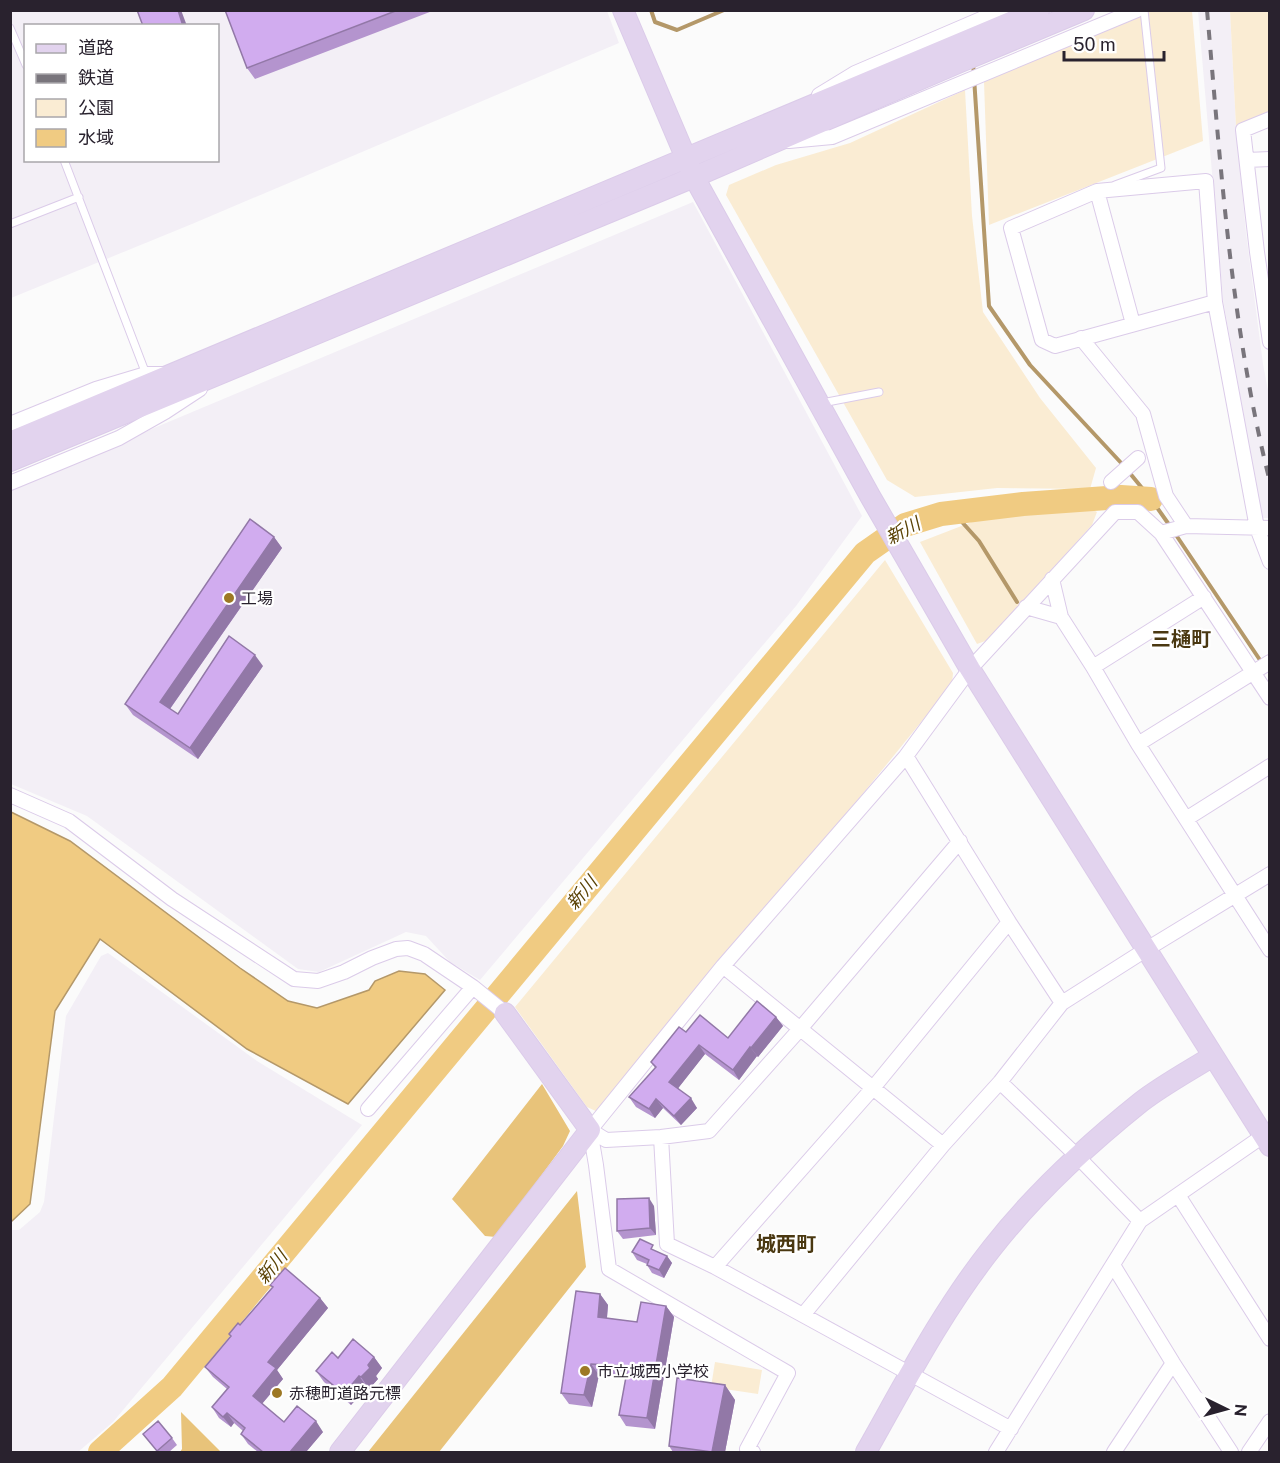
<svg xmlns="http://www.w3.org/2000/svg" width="1280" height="1463" viewBox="0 0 1280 1463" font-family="'Public Sans','Noto Sans JP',sans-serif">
	<rect width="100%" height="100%" fill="#fbfbfb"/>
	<path fill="#f3eff6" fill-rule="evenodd" d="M 11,11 L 607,11 L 619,43 L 192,224 L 11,298 ZM 26,26 L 218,26 L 218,160 L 26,160 Z
		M 1198,11 L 1230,11 L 1236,126 L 1246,233 L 1263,364 L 1269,396 L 1269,518 L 1262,518 L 1223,300 Z
		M 693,202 L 862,516 L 796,606 L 480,980 L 450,962 L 426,936 L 406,932 L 319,972 L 298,969 L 87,816 L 11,784 L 11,488 Z
		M 108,953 L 257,1061 L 362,1125 L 113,1422 L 78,1452 L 11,1452 L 11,1230 L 19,1230 L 40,1212 L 44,1202 L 66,1016 L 101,956 Z"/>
	<path fill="#faecd3" d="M 1146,11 L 1192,11 L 1203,141 L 989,225 L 984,82 Z
		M 1230,11 L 1270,11 L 1269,111 L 1236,126 Z
		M 965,90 L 972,216 L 983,312 L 1040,398 L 1096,468 L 1090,489 L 997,488 L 915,497 L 887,480 L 726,195 L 729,185 L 776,165 L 850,143 Z
		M 1088,507 L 1097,512 L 1092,525 L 988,640 L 977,644 L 920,542 L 977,520 L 1038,510 Z
		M 885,560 L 953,673 L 952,684 L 865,791 L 598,1112 L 587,1107 L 515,1007 Z
		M 715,1362 L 762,1370 L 758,1394 L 711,1387 Z"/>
	<path fill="#e8c37a" d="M 542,1084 L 570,1131 L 563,1146 L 496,1237 L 485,1236 L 452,1199 Z
		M 577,1191 L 586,1267 L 439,1452 L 368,1452 Z
		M 181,1412 L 221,1452 L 180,1452 L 182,1449 Z"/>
	<path fill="#f0cb82" stroke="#b49869" stroke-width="1.5" d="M 11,812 L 70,841 L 240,968 L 288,1001 L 317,1008 L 369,990 L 375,981 L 399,971 L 425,974 L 445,990 L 348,1104 L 247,1049 L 100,939 L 55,1011 L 30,1204 L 12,1221 L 11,1221 Z"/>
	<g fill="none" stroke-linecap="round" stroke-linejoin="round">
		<path stroke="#b49869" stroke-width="4" d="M 651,10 L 655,22 L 677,30 L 724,10
			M 973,62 L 989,306 L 1030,365 L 1124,466 L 1151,499 L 1170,526
			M 953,512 L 979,541 L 1017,602
			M 1174,532 L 1262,663"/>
		<path stroke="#f0cb82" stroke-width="24" d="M 100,1452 L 172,1387 L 865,553 L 905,525 L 941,514 L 1023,504 L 1121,497 L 1151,499"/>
		<defs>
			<path id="lane" d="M 10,28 L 26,65
				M 64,160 L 146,374
				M 1115,185 L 1161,168 L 1144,10
				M 10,224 L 79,197
				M 822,403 L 879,392"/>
			<path id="street" d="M 819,95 L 855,73 L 1002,10
				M 1270,119 L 1243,130 L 1257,252 L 1270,342
				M 789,141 L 832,137 L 1137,10
				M 1247,160 L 1270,159
				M 1097,191 L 1133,324
				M 1215,302 L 1055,346 L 1042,340 L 1011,228 L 1097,191 L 1206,181 L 1215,302 L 1257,528 L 1270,562
				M 1081,338 L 1143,414 L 1166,496 L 1186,526
				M 10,424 L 96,389 L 146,374 L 164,374
				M 1111,482 L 1138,458
				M 10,483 L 119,438 L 165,412 L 200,389
				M 1161,533 L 1186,526 L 1270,528
				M 1052,579 L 1061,617 L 1093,667 L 1138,744 L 1270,950
				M 1026,607 L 1061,617
				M 1093,667 L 1204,597
				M 1138,744 L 1270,662
				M 906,756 L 1009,922 L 1062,1003
				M 10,795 L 69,821 L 172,899 L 294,979 L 318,981 L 344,972 L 372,958 L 396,949 L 408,948 L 424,954 L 473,987 L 505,1013
				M 1186,819 L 1270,766
				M 723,966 L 943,1145
				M 1000,1082 L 1077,1156 L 1140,1221
				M 368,1109 L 473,987
				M 590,1130 L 606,1140 L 661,1137 L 709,1131 L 800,1029 L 960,841
				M 661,1137 L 667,1244 L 715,1267 L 1011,1429
				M 1178,1195 L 1270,1339
				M 1113,1265 L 1173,1363 L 1231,1452
				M 715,1267 L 873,1088 L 1009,922
				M 803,1315 L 943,1145 L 1000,1082 L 1062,1003 L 1147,949 L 1270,874
				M 753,1452 L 747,1449 L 788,1373 L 609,1269 L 596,1165 L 590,1130 L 723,966 L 906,756 L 970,669 L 1115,512 L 1138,512 L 1161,533 L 1270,698
				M 996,1452 L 1140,1221 L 1263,1136
				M 1114,1452 L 1173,1363
				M 1249,1452 L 1270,1421"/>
			<path id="secondary" d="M 623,10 L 694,177 L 870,496 L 970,669 L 1270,1146
				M 10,442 L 1039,10
				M 10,461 L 694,177 L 958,63 L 1084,10
				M 340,1452 L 590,1130 L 505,1013
				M 866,1452 C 905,1383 942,1311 992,1248 C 1035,1193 1086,1146 1141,1102 C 1163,1085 1189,1071 1213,1056"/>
		</defs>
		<use href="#lane" stroke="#dbcbe9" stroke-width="9"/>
		<use href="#street" stroke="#dbcbe9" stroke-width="16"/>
		<use href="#secondary" stroke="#dbcbe9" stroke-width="22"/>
		<use href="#lane" stroke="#fff" stroke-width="7"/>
		<use href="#street" stroke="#fff" stroke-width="14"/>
		<use href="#secondary" stroke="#e2d3ee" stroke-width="20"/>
		<path stroke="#79757c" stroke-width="4" stroke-dasharray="10 10" stroke-linecap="butt" d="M 1207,10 C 1221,169 1231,328 1270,482"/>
	</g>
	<path fill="#b494ce" d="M 225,10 L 435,10 L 255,79 L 247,68 Z
		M 274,537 L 282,548 L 170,709 L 178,714 L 263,666 L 198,759 L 133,715 L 125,704 Z
		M 776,1017 L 783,1026 L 758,1057 L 757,1056 L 739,1080 L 705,1054 L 678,1088 L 697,1108 L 681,1125 L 663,1108 L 655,1118 L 636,1107 L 629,1097 L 655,1068 L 651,1062 L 686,1032 L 728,1038 Z
		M 654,1206 L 656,1235 L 623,1239 L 617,1231 Z
		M 632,1252 L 657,1252 L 667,1256 L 672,1263 L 664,1278 L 652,1273 L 647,1265 L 647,1264 L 637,1260 Z
		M 270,1285 L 320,1298 L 328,1308 L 277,1370 L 283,1379 L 262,1404 L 284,1422 L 323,1432 L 306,1452 L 258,1452 L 248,1444 L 241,1434 L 243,1431 L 234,1423 L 231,1427 L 219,1418 L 212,1407 L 227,1389 L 213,1377 L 205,1367 L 231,1337 L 229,1334 L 240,1325 L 272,1287 Z
		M 600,1294 L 608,1305 L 607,1318 L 637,1322 L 666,1306 L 674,1317 L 655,1429 L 626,1426 L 619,1415 L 626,1377 L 599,1375 L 592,1407 L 569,1404 L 561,1393 Z
		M 374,1357 L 382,1368 L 376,1376 L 378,1379 L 369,1389 L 367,1387 L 351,1405 L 324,1382 L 316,1371 L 338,1358 Z
		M 725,1385 L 735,1400 L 725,1452 L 673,1452 L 669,1446 Z
		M 143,1434 L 172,1438 L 177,1445 L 169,1452 L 158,1452 Z"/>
	<path fill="#9278a7" d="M 178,10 L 181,10 L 187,26 L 183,26 Z
		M 274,537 L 282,548 L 167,713 L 160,702 Z
		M 255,655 L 263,666 L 198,759 L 190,748 Z
		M 776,1017 L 783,1026 L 758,1057 L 751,1048 Z
		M 699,1045 L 705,1054 L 676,1091 L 669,1082 Z
		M 750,1047 L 757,1056 L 739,1080 L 733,1070 Z
		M 691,1098 L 697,1108 L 681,1125 L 674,1116 Z
		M 656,1099 L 663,1108 L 655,1118 L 649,1109 Z
		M 649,1198 L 654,1206 L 656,1235 L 650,1228 Z
		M 667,1256 L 672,1263 L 664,1278 L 659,1270 Z
		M 600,1294 L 608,1305 L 606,1328 L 598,1317 Z
		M 320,1298 L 328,1308 L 277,1370 L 283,1379 L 260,1406 L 253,1396 L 268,1362 Z
		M 666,1306 L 674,1317 L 655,1429 L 647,1418 Z
		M 374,1357 L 382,1368 L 376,1376 L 378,1379 L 369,1389 L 361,1377 L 368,1365 Z
		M 591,1364 L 599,1375 L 592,1407 L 584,1395 Z
		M 359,1376 L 367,1387 L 351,1405 L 344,1394 Z
		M 725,1385 L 735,1400 L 725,1452 L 712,1452 Z
		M 227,1413 L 234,1423 L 231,1427 L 223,1417 Z
		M 316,1421 L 323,1432 L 306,1452 L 290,1452 Z"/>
	<path fill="#d1acef" stroke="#9278a7" stroke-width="1.5" d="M 137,10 L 178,10 L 183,26 L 143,26 Z
		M 225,10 L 398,10 L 247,68 Z
		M 250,519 L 274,537 L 160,702 L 178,714 L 229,636 L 255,655 L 190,748 L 125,704 Z
		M 757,1001 L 776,1017 L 751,1048 L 750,1047 L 733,1070 L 699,1045 L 669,1082 L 691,1098 L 674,1116 L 656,1099 L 649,1109 L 629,1097 L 656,1067 L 651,1062 L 679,1027 L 686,1032 L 700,1015 L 728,1038 Z
		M 649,1198 L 650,1228 L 617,1231 L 617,1199 Z
		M 640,1239 L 653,1245 L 651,1249 L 667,1256 L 659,1270 L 647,1265 L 649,1260 L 632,1252 Z
		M 285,1268 L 320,1298 L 268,1362 L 276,1368 L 253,1396 L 284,1422 L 297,1406 L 316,1421 L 290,1452 L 263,1452 L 241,1434 L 245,1428 L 227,1413 L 223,1417 L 212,1407 L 229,1387 L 205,1367 L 231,1336 L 229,1334 L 238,1323 L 240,1325 L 273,1287 L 270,1285 Z
		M 576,1291 L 600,1294 L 598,1317 L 637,1322 L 641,1302 L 666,1306 L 647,1418 L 619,1415 L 628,1366 L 591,1364 L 584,1395 L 561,1393 Z
		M 353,1339 L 374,1357 L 368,1365 L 370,1368 L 361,1377 L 359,1376 L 344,1394 L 316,1371 L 332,1352 L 338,1358 Z
		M 677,1378 L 725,1385 L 712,1452 L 669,1446 Z
		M 158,1421 L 172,1438 L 157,1451 L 143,1434 Z"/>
	<g fill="#9d7824" stroke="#fff" stroke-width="2">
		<circle cx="229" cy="598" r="6"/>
		<circle cx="585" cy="1371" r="6"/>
		<circle cx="277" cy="1393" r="6"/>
	</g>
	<g text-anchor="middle" stroke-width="4.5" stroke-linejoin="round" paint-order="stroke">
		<g font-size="16" fill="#29222e" stroke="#fff" text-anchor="start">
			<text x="241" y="604">工場</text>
			<text x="597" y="1377">市立城西小学校</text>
			<text x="289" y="1399">赤穂町道路元標</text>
		</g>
		<g font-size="18" font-style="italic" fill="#5a4205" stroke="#fff">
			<text transform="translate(903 531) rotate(-28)" y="6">新川</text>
			<text transform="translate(582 893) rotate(-50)" y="6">新川</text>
			<text transform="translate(272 1267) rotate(-50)" y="6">新川</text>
		</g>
		<g font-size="20" font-weight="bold" fill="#4a3811" stroke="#fff">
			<text x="1181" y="646">三樋町</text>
			<text x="786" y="1251">城西町</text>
		</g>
	</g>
	<rect width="1280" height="1463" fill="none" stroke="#29222e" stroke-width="24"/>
	<rect x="24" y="24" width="195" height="138" fill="#ffffff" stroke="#a9a7ab" stroke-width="1.5"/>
	<rect x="36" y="44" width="30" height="9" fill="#e2d3ee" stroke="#a9a7ab" stroke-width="1.5"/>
	<text x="78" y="54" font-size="18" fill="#29222e">道路</text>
	<rect x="36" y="74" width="30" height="9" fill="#79757c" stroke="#a9a7ab" stroke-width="1.5"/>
	<text x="78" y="84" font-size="18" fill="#29222e">鉄道</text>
	<rect x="36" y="99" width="30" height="18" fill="#faecd3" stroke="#a9a7ab" stroke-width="1.5"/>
	<text x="78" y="114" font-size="18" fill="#29222e">公園</text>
	<rect x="36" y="129" width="30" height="18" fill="#f0cb82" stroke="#a9a7ab" stroke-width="1.5"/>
	<text x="78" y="144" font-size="18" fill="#29222e">水域</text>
	<g transform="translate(1226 1409) rotate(95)" stroke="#ffffff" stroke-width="4.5" paint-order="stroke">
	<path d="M0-4.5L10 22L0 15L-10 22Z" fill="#29222e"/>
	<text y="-9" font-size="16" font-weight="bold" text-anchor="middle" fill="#29222e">N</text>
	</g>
	<path d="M1064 51v9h100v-9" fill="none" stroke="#29222e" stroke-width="3"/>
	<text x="1073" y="51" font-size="18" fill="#29222e" stroke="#ffffff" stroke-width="4.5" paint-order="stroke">50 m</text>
</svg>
